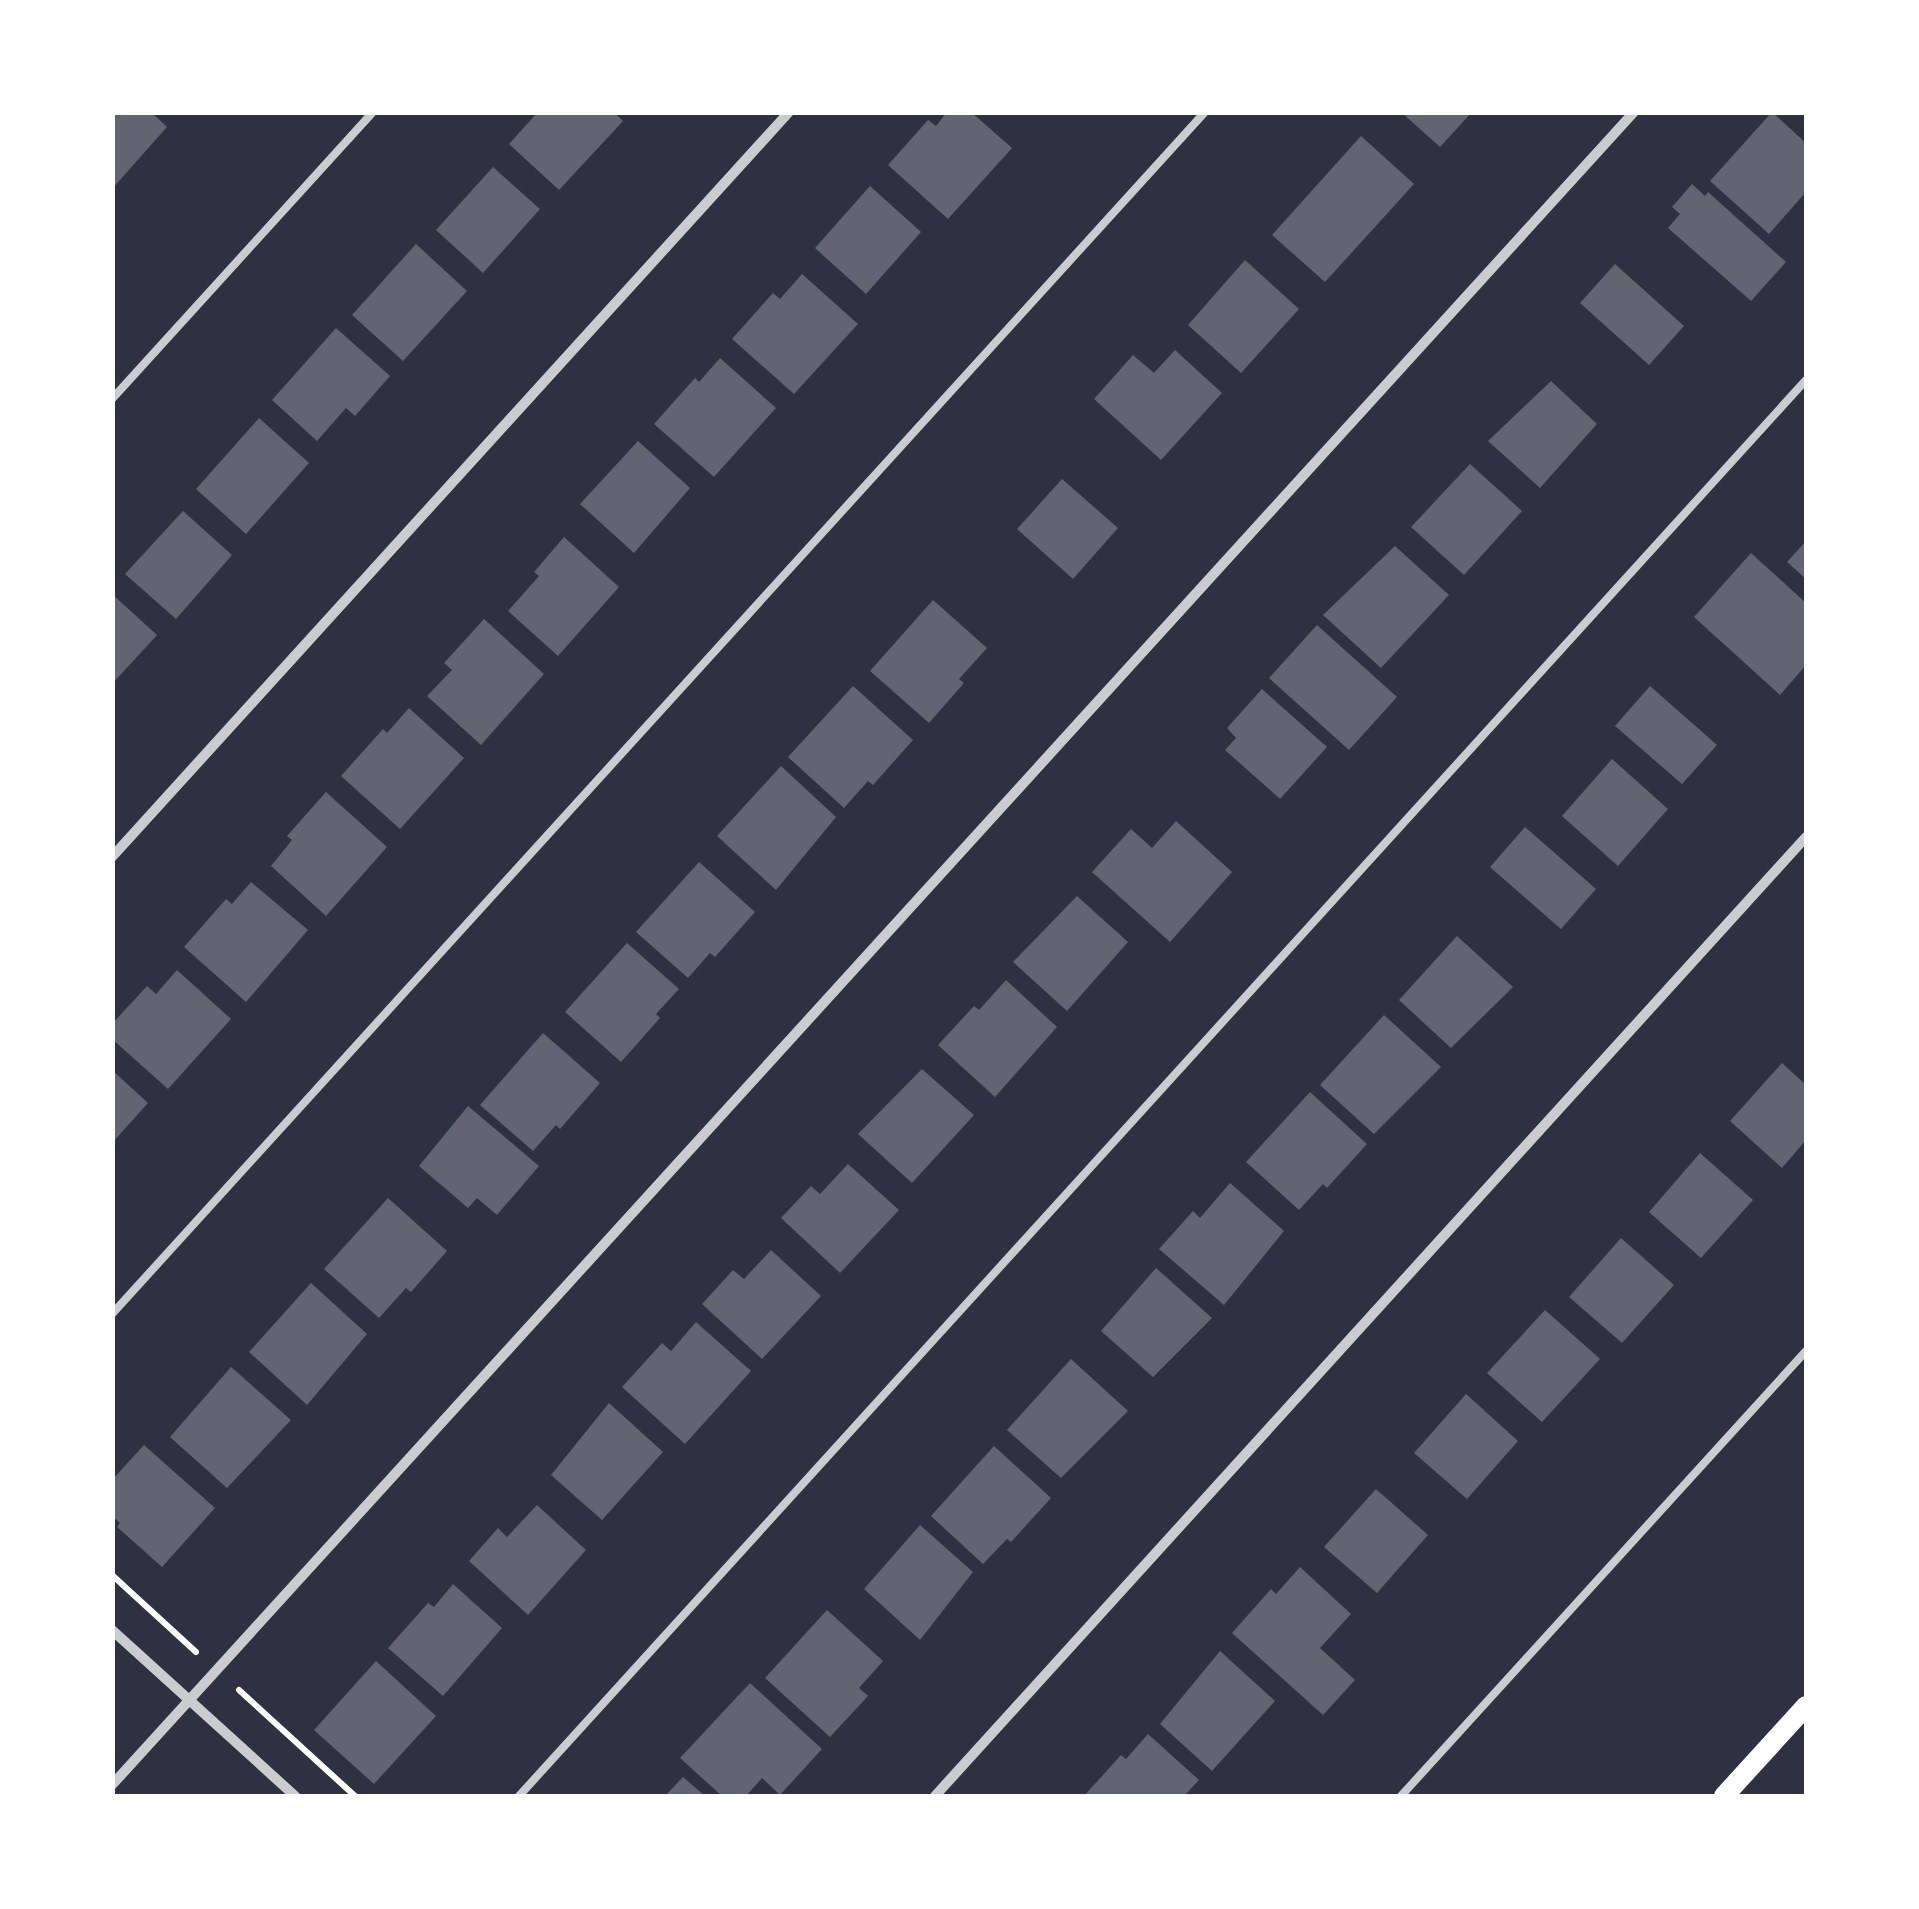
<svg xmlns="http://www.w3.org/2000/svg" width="1919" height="1909" viewBox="0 0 1919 1909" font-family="'IBM Plex Sans',sans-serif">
	<rect width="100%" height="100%" fill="#2d3142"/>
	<path fill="#626471" d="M 112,112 L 151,112 L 167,127 L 112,189 Z
		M 538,112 L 614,112 L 623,121 L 559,190 L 509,144 Z
		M 947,112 L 971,112 L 1012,148 L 948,219 L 888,165 L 928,120 L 936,126 Z
		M 1401,112 L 1472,112 L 1440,147 Z
		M 1772,112 L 1806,143 L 1806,192 L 1769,234 L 1710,181 Z
		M 1361,136 L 1414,184 L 1325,282 L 1272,235 Z
		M 493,167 L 540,209 L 483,273 L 436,230 Z
		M 1692,184 L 1705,196 L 1708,192 L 1786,262 L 1751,301 L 1668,228 L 1680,214 L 1672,207 Z
		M 870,186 L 921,232 L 866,294 L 815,248 Z
		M 416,244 L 467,291 L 403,361 L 352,315 Z
		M 1245,260 L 1299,309 L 1241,373 L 1188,325 Z
		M 1615,264 L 1684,326 L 1649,365 L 1580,303 Z
		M 802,274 L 858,324 L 794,394 L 732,339 L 773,293 L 780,299 Z
		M 336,328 L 390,376 L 355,416 L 346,408 L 317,441 L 272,400 Z
		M 1175,350 L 1222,393 L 1161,460 L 1094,399 L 1133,355 L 1154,373 Z
		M 720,358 L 776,408 L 714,477 L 654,424 L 695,378 L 699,382 Z
		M 1551,381 L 1597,424 L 1540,488 L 1488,441 Z
		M 259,418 L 309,463 L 246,534 L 196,489 Z
		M 638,441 L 690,488 L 634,553 L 580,504 Z
		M 1470,464 L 1522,511 L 1464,575 L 1411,527 Z
		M 1062,479 L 1118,528 L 1073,579 L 1017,529 Z
		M 183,511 L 232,555 L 176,619 L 125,574 Z
		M 564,537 L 619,587 L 558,656 L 508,611 L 539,576 L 534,572 Z
		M 1806,541 L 1806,579 L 1787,562 Z
		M 1395,546 L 1449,595 L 1381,668 L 1323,615 Z
		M 1751,553 L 1806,603 L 1806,665 L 1780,695 L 1694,617 Z
		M 112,594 L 157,635 L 112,684 Z
		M 933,600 L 987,648 L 959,679 L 964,683 L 929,723 L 870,671 Z
		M 484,619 L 544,674 L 481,745 L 427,696 L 452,670 L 444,663 Z
		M 1317,625 L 1397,697 L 1349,750 L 1269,678 Z
		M 853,686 L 913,740 L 873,785 L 868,781 L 844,808 L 788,757 Z
		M 1650,686 L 1717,745 L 1682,784 L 1615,726 Z
		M 1262,689 L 1327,747 L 1280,799 L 1225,750 L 1236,738 L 1227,728 Z
		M 409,708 L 464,758 L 400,829 L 341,776 L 383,729 L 387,733 Z
		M 1612,759 L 1668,809 L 1618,866 L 1562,816 Z
		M 781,766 L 836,817 L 776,890 L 717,836 Z
		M 326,792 L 387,847 L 326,916 L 271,866 L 292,840 L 287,836 Z
		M 1176,821 L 1232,872 L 1170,942 L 1092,872 L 1131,829 L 1152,848 Z
		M 1525,827 L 1596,889 L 1561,929 L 1490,867 Z
		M 699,862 L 755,912 L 715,957 L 710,953 L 688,978 L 636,932 Z
		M 251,882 L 308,930 L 246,1002 L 184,947 L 226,899 L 232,904 Z
		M 1077,896 L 1128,942 L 1067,1011 L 1013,962 Z
		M 1457,936 L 1513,987 L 1451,1048 L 1399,1000 Z
		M 627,943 L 679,989 L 656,1014 L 660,1018 L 621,1062 L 565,1012 Z
		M 177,970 L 231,1019 L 168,1089 L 112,1039 L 112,1024 L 147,986 L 156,994 Z
		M 1006,980 L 1057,1027 L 995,1097 L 938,1045 L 974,1006 L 979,1010 Z
		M 1384,1015 L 1441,1067 L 1374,1134 L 1320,1085 Z
		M 543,1033 L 600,1083 L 560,1129 L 556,1125 L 533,1151 L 480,1105 Z
		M 1782,1063 L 1806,1085 L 1806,1140 L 1782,1168 L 1730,1121 Z
		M 922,1069 L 974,1115 L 912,1183 L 858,1134 Z
		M 112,1070 L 148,1103 L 112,1143 Z
		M 1310,1092 L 1367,1144 L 1327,1188 L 1323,1184 L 1299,1210 L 1246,1162 Z
		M 468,1106 L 539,1166 L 497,1215 L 477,1198 L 468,1208 L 419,1166 Z
		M 1700,1153 L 1753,1200 L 1701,1258 L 1649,1212 Z
		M 848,1164 L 899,1210 L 840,1273 L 781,1218 L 811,1186 L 820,1194 Z
		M 1230,1183 L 1284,1231 L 1224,1305 L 1159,1249 L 1193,1211 L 1200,1218 Z
		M 388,1198 L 447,1251 L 411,1292 L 406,1288 L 379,1318 L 324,1269 Z
		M 1621,1238 L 1674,1285 L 1622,1343 L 1569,1297 Z
		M 771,1250 L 821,1296 L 762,1359 L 702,1304 L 733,1270 L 744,1279 Z
		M 1156,1268 L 1212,1318 L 1153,1377 L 1101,1331 Z
		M 311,1283 L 367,1334 L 307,1405 L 249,1352 Z
		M 1545,1310 L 1600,1359 L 1542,1422 L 1487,1373 Z
		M 696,1322 L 751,1371 L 685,1444 L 622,1387 L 662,1343 L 671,1351 Z
		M 1071,1359 L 1128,1411 L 1061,1478 L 1007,1430 Z
		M 231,1367 L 291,1420 L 227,1488 L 170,1437 Z
		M 1466,1394 L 1518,1441 L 1467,1499 L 1414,1453 Z
		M 609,1403 L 663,1452 L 602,1520 L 551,1475 Z
		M 144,1445 L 215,1508 L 162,1567 L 117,1527 L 120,1523 L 112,1516 L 112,1480 Z
		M 994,1446 L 1051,1498 L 1011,1542 L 1007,1539 L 983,1564 L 931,1516 Z
		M 1376,1489 L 1428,1535 L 1377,1593 L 1324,1547 Z
		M 537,1505 L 586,1550 L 528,1615 L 469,1561 L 498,1528 L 507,1537 Z
		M 920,1525 L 973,1572 L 920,1640 L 864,1589 Z
		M 1300,1567 L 1351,1614 L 1320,1648 L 1355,1680 L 1323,1715 L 1232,1633 L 1271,1589 L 1276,1594 Z
		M 453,1584 L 502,1628 L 443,1696 L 388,1648 L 428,1603 L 434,1607 Z
		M 827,1610 L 883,1661 L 859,1688 L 868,1696 L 830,1737 L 765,1678 Z
		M 1220,1651 L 1275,1701 L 1212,1771 L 1160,1724 Z
		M 376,1661 L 436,1716 L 374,1784 L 314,1730 Z
		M 750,1683 L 822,1749 L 780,1795 L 762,1778 L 746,1796 L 722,1796 L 680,1758 Z
		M 1148,1734 L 1199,1780 L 1184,1796 L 1084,1796 L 1121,1755 L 1126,1759 Z
		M 683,1777 L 705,1796 L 665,1796 Z"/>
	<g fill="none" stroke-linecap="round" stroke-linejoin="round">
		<path stroke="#fff" stroke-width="6" d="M 112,1575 L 196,1652
			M 239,1690 L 355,1796"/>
		<path stroke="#caccd0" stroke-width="8" d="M 112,399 L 373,112
			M 112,1314 L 1205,112
			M 519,1796 L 1806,380
			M 1401,1796 L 1806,1351"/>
		<path stroke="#caccd0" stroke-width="10" d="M 112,857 L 789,112
			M 112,1630 L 295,1796
			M 112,1785 L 1634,112
			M 935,1796 L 1806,837"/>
		<path stroke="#fff" stroke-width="20" d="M 1724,1796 L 1806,1706"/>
	</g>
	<rect width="1919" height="1909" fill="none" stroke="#ffffff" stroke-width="230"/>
</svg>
